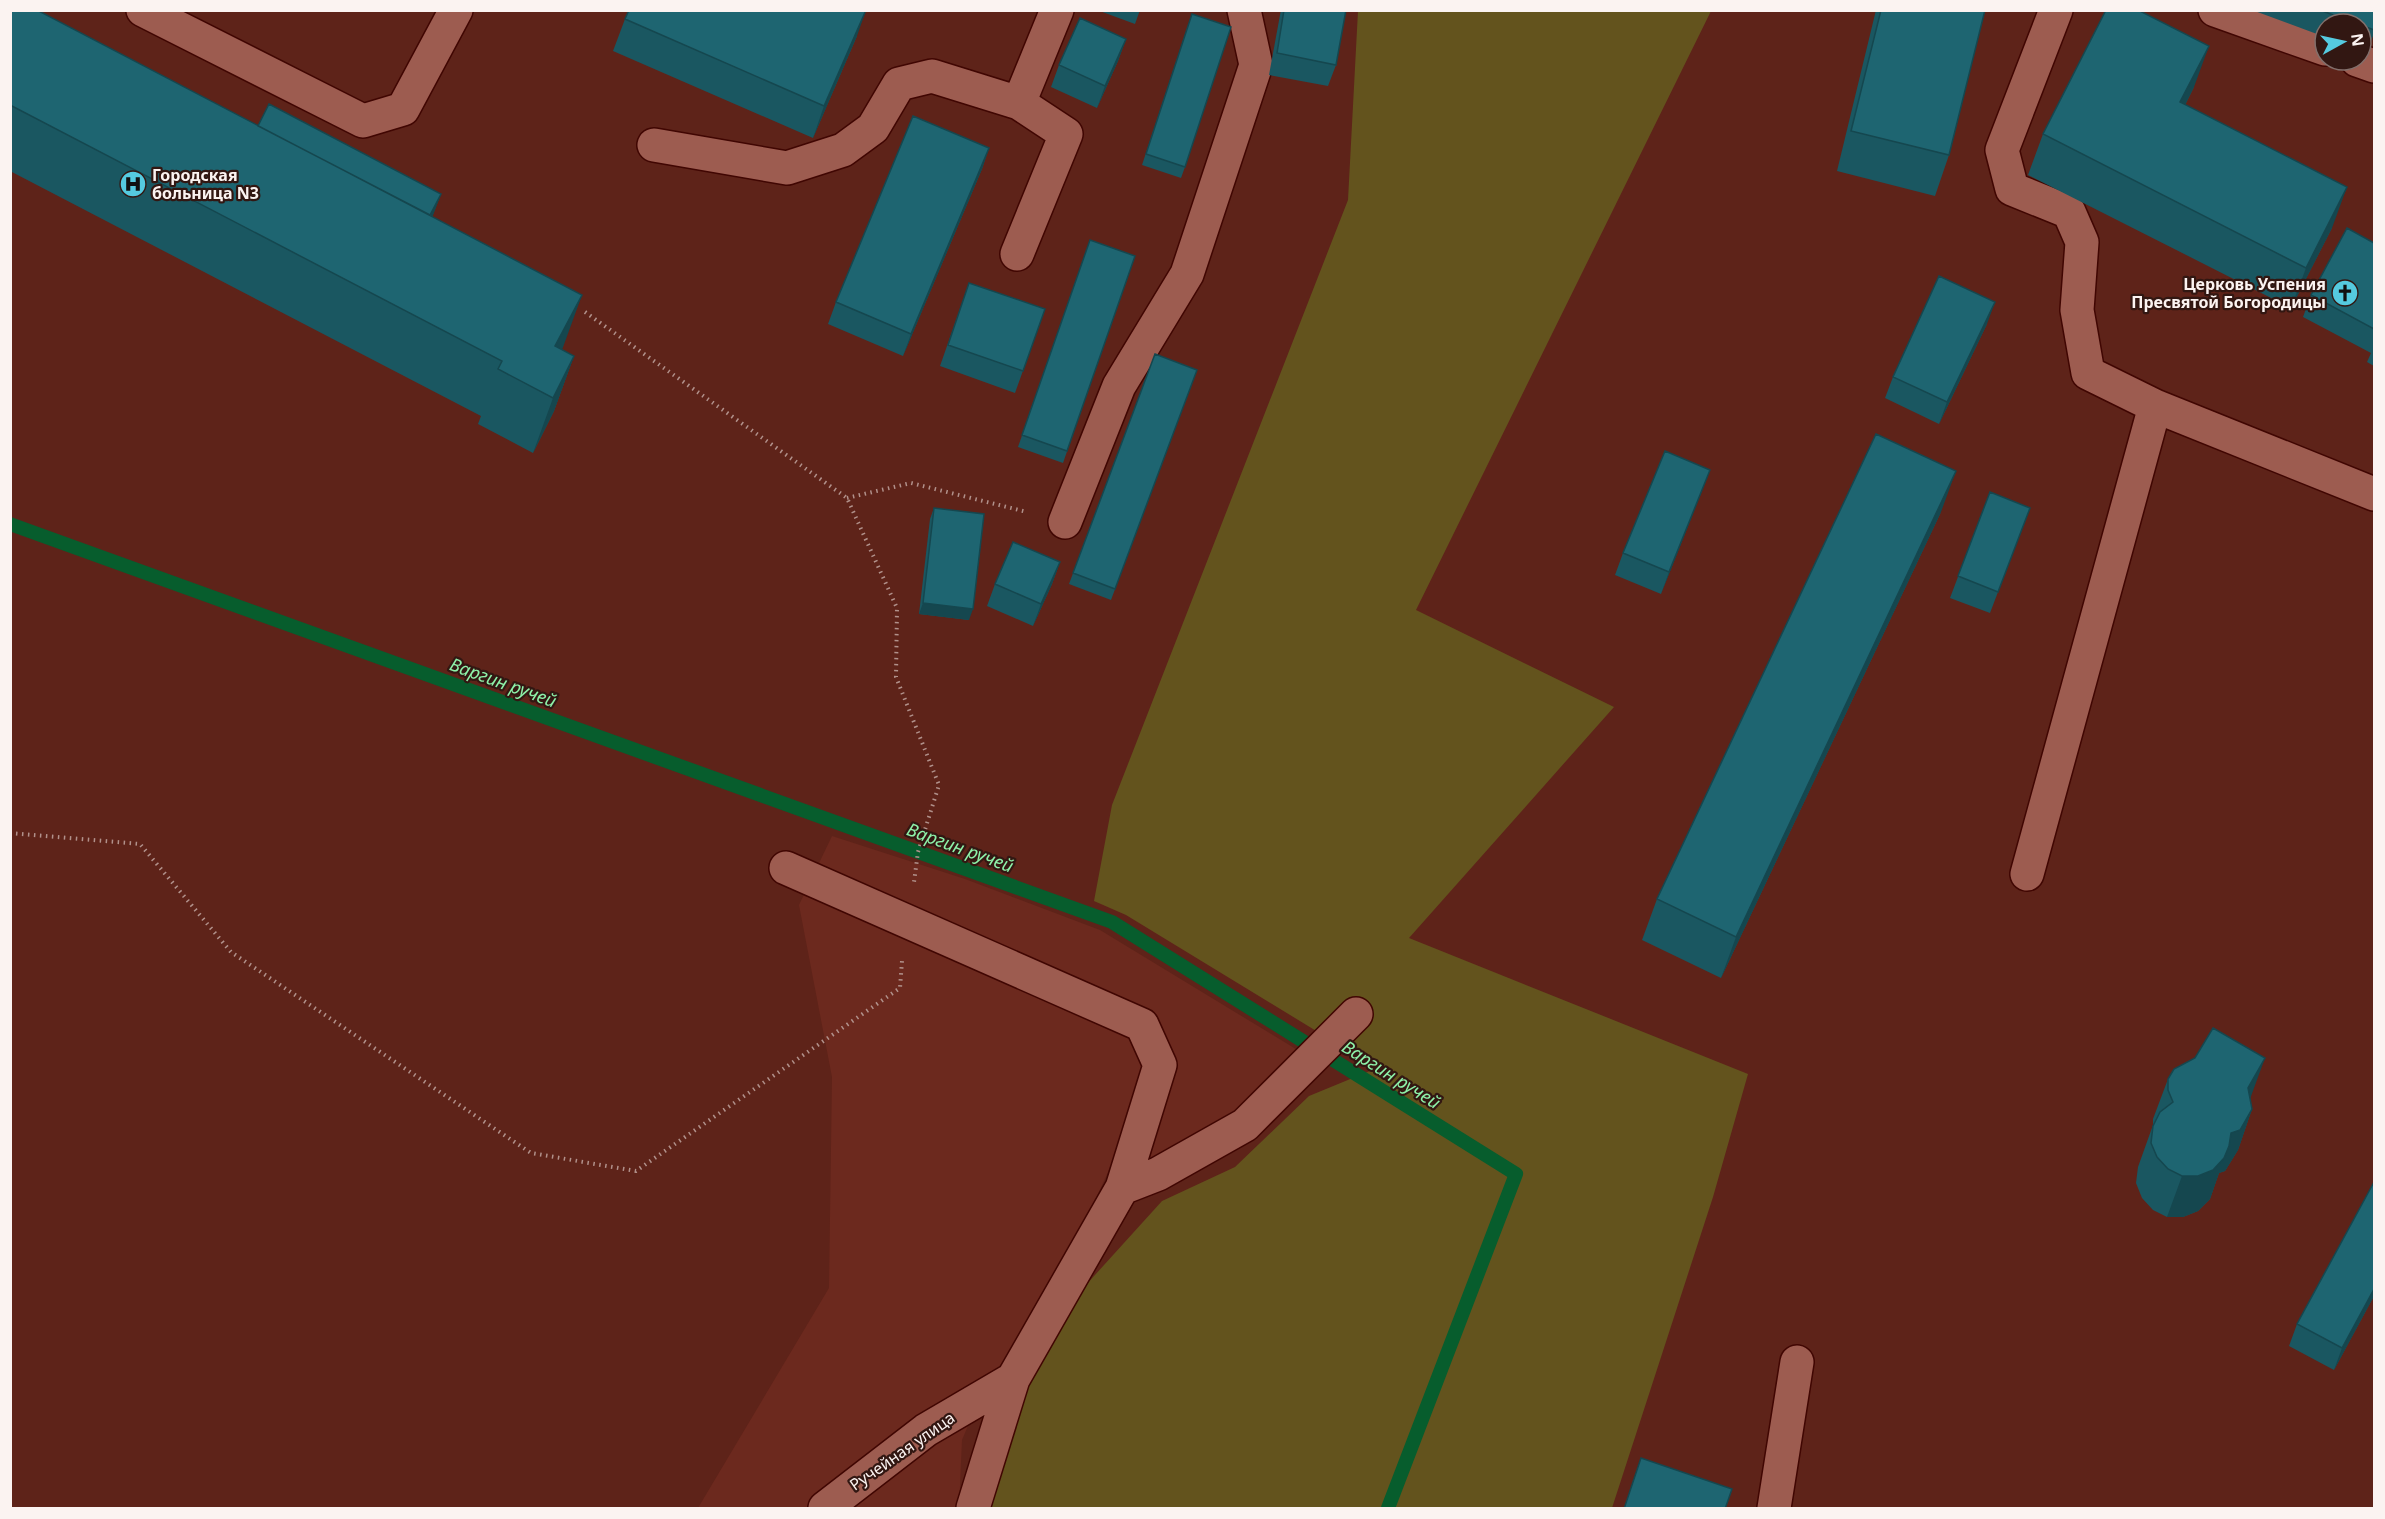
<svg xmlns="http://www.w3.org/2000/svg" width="2385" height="1519" viewBox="0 0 2385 1519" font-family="'Noto Sans',sans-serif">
	<rect width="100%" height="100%" fill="#5e2319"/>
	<path fill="#6c291e" d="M 832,836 L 965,879 L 1100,930 L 1304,1054 L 1260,1105 L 1160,1166 L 1114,1159 L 1061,1274 L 1024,1336 L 986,1383 L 962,1440 L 959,1508 L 698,1508 L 829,1288 L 832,1077 L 799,905 Z"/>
	<path fill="#63531d" d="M 1358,11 L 1711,11 L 1416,610 L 1614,707 L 1409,938 L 1748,1074 L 1713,1197 L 1612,1508 L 982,1508 L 1008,1410 L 1085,1286 L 1162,1201 L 1235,1167 L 1309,1096 L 1377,1068 L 1126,915 L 1094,901 L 1112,805 L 1348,200 Z"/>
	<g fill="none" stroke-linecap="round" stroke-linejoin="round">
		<path stroke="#075d2d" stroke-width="14" d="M 10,524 L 1112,922 L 1516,1174 L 1388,1508"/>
		<defs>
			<path id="minor" d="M 143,10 L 363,121 L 403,109 L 456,10
				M 2215,10 L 2325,49
				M 2357,60 L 2374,66
				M 654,145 L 787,168 L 843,150 L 873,128 L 899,84 L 932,76 L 1019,103
				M 1017,254 L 1066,134 L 1019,103 L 1057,10
				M 2155,406 L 2374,494
				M 1065,522 L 1119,386 L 1187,274 L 1256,65 L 1244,10
				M 786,868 L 1142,1025 L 1160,1065 L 1122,1188 L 1013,1379 L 973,1508
				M 2027,874 L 2155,406 L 2088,373 L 2077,310 L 2082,242 L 2069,212 L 2012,189 L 2002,150 L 2056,10
				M 1122,1188 L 1158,1174 L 1245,1125 L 1356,1014
				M 825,1508 L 926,1430 L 1013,1379
				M 1774,1508 L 1797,1362"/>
		</defs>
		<use href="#minor" stroke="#400602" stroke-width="36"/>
		<path stroke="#b1918b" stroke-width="4" stroke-dasharray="1.5 4.5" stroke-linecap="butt" d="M 585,312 L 847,498 L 897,608 L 896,677 L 939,785 L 918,852 L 914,882
			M 847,498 L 911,483 L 1027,512
			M 10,833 L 140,844 L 231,952 L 531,1153 L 636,1171 L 900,988 L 902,961"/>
		<use href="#minor" stroke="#9d5c50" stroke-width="33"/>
	</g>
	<path fill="#1a5761" d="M 10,10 L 258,126 L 441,194 L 432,217 L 562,350 L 574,356 L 554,411 L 533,453 L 478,424 L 481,416 L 10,171 Z
		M 1097,10 L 1140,10 L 1135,24 Z
		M 1281,10 L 1346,10 L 1336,65 L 1328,86 L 1269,75 L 1280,15 Z
		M 1876,10 L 1985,10 L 1949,155 L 1935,196 L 1837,171 Z
		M 2252,10 L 2374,10 L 2374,33 L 2367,53 L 2361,50 L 2361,24 L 2325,24 L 2325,37 Z
		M 625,19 L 857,36 L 813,138 L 613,51 Z
		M 1188,25 L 1185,167 L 1181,178 L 1142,165 Z
		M 1126,39 L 1118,61 L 1097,108 L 1051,87 L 1059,65 Z
		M 2194,87 L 2185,105 L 2332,228 L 2291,308 L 2028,175 L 2043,134 Z
		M 989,148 L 982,169 L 903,356 L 828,324 L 836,302 Z
		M 1090,240 L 1135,256 L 1063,463 L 1018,447 Z
		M 2374,243 L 2374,366 L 2367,362 L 2371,353 L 2303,317 L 2311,295 Z
		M 969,283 L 1045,309 L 1015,393 L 940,366 Z
		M 1987,324 L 1939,424 L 1885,398 L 1893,377 Z
		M 1155,354 L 1197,370 L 1111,600 L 1069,584 Z
		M 1710,470 L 1661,594 L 1615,575 L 1623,553 Z
		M 1990,492 L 2030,508 L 1990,613 L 1950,598 Z
		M 934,508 L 969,620 L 919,614 L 930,519 Z
		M 1941,512 L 1721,978 L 1642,940 L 1657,899 Z
		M 1060,562 L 1052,584 L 1033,626 L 987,606 L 995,584 Z
		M 2168,1079 L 2250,1099 L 2252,1109 L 2238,1150 L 2225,1171 L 2219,1173 L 2210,1199 L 2198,1211 L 2183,1217 L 2167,1217 L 2153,1210 L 2142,1198 L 2136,1183 L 2138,1167 L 2153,1125 L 2153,1119 Z
		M 2374,1296 L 2334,1370 L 2289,1346 L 2297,1324 Z"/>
	<path fill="#15474f" d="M 866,10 L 857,36 L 813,138 L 824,106 Z
		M 1126,39 L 1118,61 L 1097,108 L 1105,86 Z
		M 2209,46 L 2194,87 L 2166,143 L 2180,102 Z
		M 989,148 L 982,169 L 903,356 L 911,334 Z
		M 2347,187 L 2332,228 L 2291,308 L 2306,268 Z
		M 441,194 L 429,226 L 419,237 Z
		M 582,295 L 562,350 L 555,346 Z
		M 1995,302 L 1987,324 L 1939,424 L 1947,402 Z
		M 574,356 L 554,411 L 533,453 L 553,398 Z
		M 1710,470 L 1702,491 L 1661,594 L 1669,572 Z
		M 1956,471 L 1941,512 L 1721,978 L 1736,937 Z
		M 1060,562 L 1052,584 L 1033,626 L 1041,604 Z
		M 923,603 L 973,609 L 969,620 L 919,614 Z
		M 2265,1058 L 2250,1099 L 2248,1088 Z
		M 2252,1109 L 2238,1150 L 2225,1171 L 2219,1173 L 2210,1199 L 2198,1211 L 2183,1217 L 2167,1217 L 2182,1176 L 2231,1133 Z
		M 2374,1289 L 2374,1296 L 2334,1370 L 2342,1348 Z"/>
	<path fill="#1e6571" stroke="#15474f" stroke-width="1.5" d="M 10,10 L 37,10 L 582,295 L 555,346 L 574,356 L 553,398 L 498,369 L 502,361 L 10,105 Z
		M 629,10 L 866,10 L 824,106 L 625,19 Z
		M 1284,10 L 1346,10 L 1336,65 L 1277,53 Z
		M 1881,10 L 1985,10 L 1949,155 L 1851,131 Z
		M 2106,10 L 2138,10 L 2209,46 L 2180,102 L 2347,187 L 2306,268 L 2043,134 Z
		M 2320,10 L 2374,10 L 2374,30 L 2361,25 L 2361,24 L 2357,24 Z
		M 1192,14 L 1231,27 L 1185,167 L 1146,154 Z
		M 1080,18 L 1126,39 L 1105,86 L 1059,65 Z
		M 269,104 L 441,194 L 430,215 L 258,126 Z
		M 913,116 L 989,148 L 911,334 L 836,302 Z
		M 2347,228 L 2374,243 L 2374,329 L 2311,295 Z
		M 1090,240 L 1135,256 L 1067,451 L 1022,435 Z
		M 1939,276 L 1995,302 L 1947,402 L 1893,377 Z
		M 969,283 L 1045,309 L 1023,371 L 948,345 Z
		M 1155,354 L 1197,370 L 1115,589 L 1073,573 Z
		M 1876,434 L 1956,471 L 1736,937 L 1657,899 Z
		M 1665,451 L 1710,470 L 1669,572 L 1623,553 Z
		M 1990,492 L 2030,508 L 1998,592 L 1958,576 Z
		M 934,508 L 984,514 L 973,609 L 923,603 Z
		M 1013,542 L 1060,562 L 1041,604 L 995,584 Z
		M 2213,1028 L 2265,1058 L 2248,1088 L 2252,1109 L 2240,1130 L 2231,1133 L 2229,1146 L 2224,1158 L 2213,1170 L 2198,1176 L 2182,1176 L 2168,1169 L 2157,1157 L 2151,1143 L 2153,1126 L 2160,1112 L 2173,1102 L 2168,1090 L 2168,1079 L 2174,1069 L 2195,1058 Z
		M 2374,1182 L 2374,1289 L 2342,1348 L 2297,1324 Z
		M 1641,1458 L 1732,1489 L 1725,1509 L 1624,1509 Z"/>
	<defs>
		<symbol id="hospital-disc" viewBox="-11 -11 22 22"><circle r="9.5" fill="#55cadf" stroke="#321712"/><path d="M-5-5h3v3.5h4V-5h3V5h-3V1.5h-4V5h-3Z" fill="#111"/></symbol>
		<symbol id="church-disc" viewBox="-11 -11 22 22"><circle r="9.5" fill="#55cadf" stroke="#321712"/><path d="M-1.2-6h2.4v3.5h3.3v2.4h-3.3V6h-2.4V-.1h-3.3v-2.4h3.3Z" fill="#111"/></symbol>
	</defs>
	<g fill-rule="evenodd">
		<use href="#hospital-disc" x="118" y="169" width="30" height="30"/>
		<use href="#church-disc" x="2330" y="278" width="30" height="30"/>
	</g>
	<g text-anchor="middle" stroke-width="4.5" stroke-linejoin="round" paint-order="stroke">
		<g font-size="16" font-weight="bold" fill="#fbf3f1" stroke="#321712" text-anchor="start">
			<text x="152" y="181">Городская<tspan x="152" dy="18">больница N3</tspan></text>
			<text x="2326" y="290" text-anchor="end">Церковь Успения<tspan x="2326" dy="18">Пресвятой Богородицы</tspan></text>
		</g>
		<g font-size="16" fill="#fbf3f1" stroke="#321712">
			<text transform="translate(902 1451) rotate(-35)" y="6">Ручейная улица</text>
		</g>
		<g font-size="18" font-style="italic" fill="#8ef2a9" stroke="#321712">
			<text transform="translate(503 683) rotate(20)" y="6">Варгин ручей</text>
			<text transform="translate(960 848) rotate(20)" y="6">Варгин ручей</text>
			<text transform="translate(1391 1075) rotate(32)" y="6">Варгин ручей</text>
		</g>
	</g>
	<rect width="2385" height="1519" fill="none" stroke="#fbf3f1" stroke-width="24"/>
	<g transform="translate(2343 42) rotate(82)"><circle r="28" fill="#321712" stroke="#826f6b" stroke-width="1.5"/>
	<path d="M0-4.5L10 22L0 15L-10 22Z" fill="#55cadf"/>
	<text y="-9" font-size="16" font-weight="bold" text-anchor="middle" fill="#fbf3f1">N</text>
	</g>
</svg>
